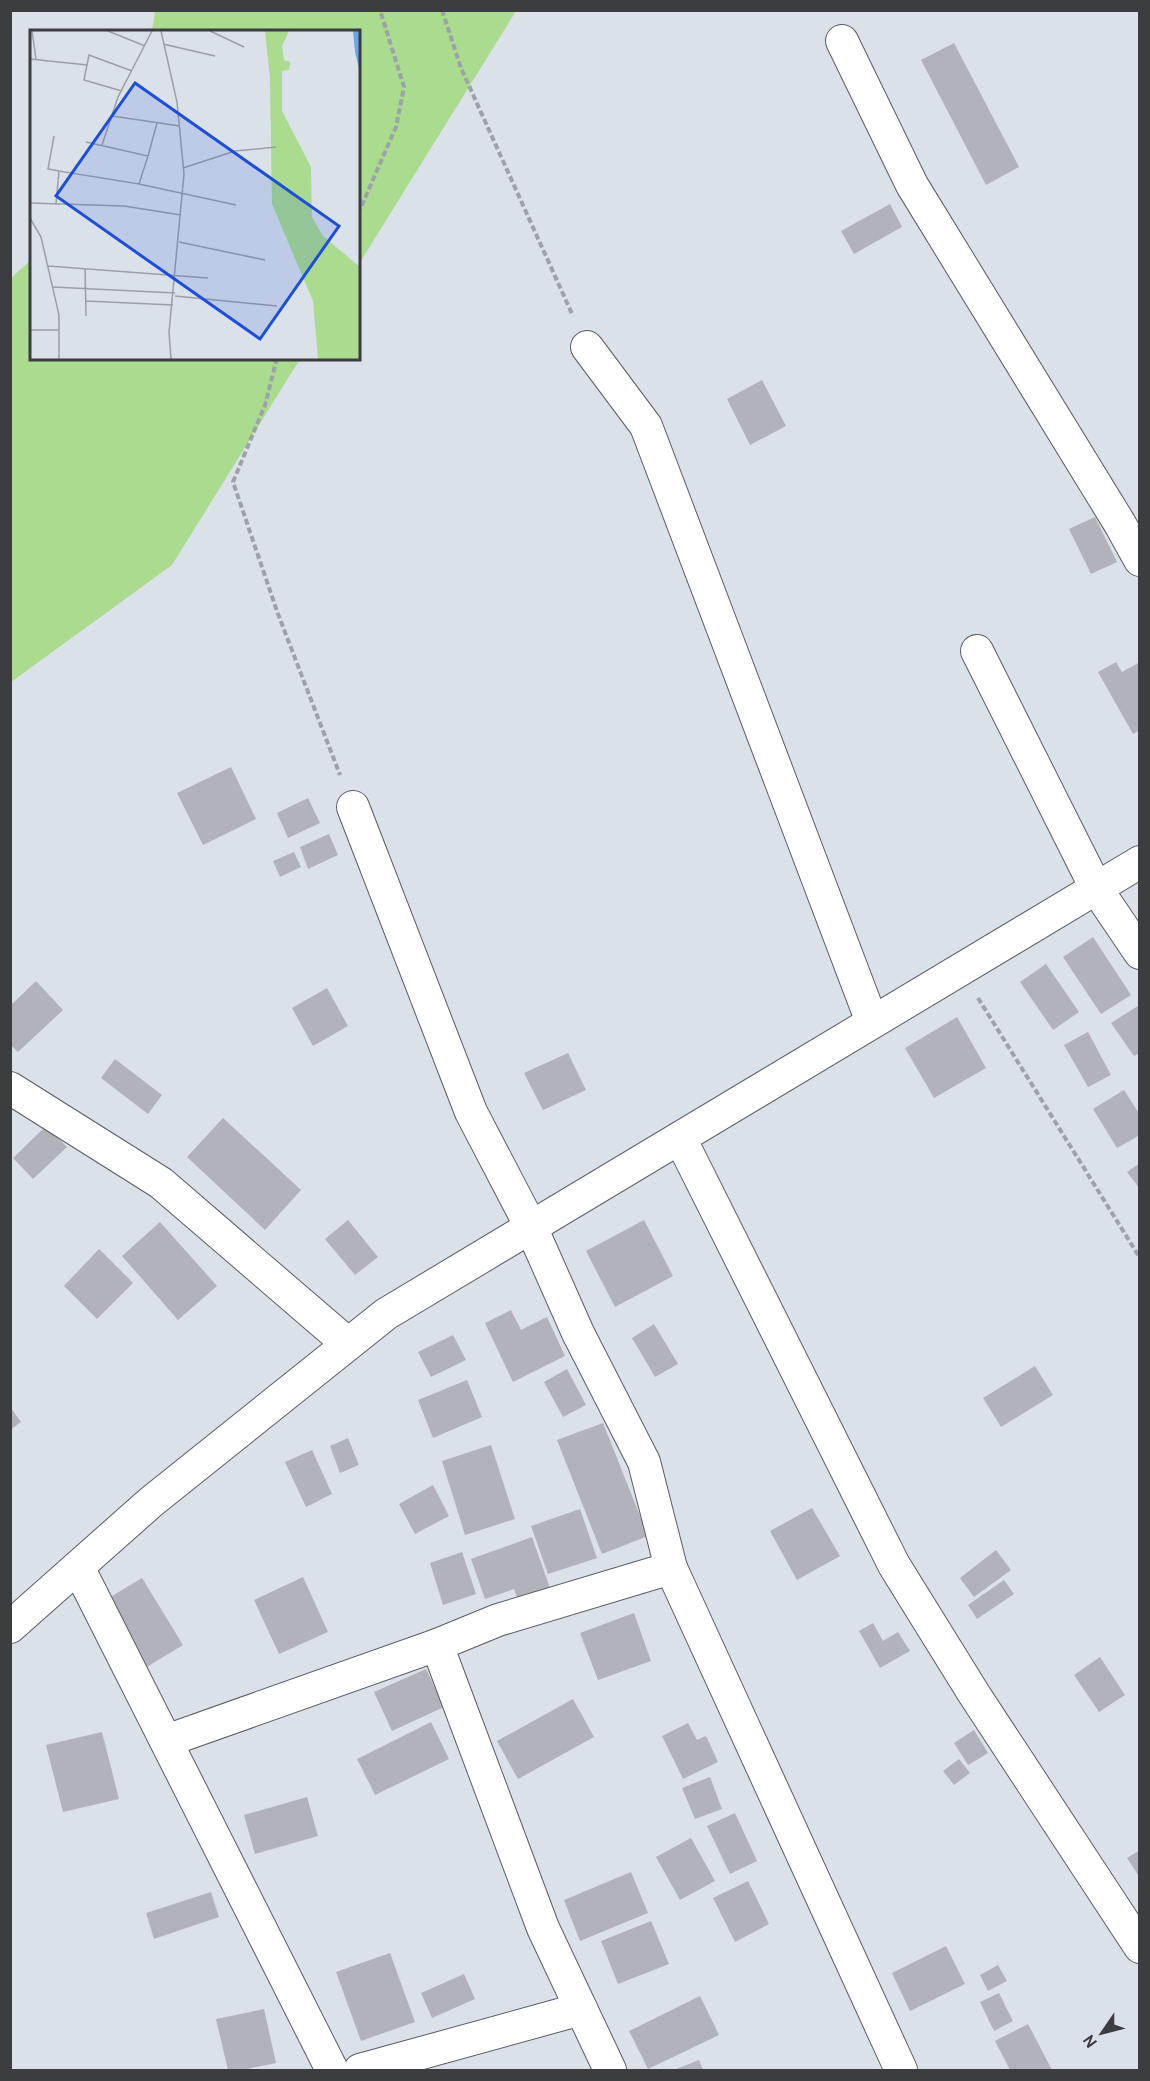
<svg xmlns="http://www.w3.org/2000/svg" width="1150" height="2081" viewBox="0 0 1150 2081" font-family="Cabin,sans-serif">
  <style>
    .green { fill: #aadb8e }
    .building { fill: #b2b2bb }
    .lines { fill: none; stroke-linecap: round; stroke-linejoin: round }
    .street-casing { stroke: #585d64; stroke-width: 34 }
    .path { stroke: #9da2a8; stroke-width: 4; stroke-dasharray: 6 3; stroke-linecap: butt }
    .street { stroke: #fff; stroke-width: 32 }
    .inset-road { fill: none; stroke: #9b9fa5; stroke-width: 1.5 }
    .view { fill: #1d4ed8; fill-opacity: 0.15; stroke: #1d4ed8; stroke-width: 3 }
    .inset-edge { fill: none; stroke: #3b3d40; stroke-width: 3 }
  </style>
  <rect width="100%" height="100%" fill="#dbe1e9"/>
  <g class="green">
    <path d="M155,11v-1l361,1 -157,253 -1,-232 -206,-1z"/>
    <path d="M31,260l1,98 268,1 -128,206 -161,117v-404z"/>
  </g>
  <g class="building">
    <path d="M954,43l65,124 -33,18 -65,-125z"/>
    <path d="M890,204l12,23 -48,27 -13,-23z"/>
    <path d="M762,380l24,46 -36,19 -23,-46z"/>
    <path d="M1095,517l22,45 -26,12 -22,-45z"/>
    <path d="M1116,662l6,10 18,-10v68l-7,4 -35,-62z"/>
    <path d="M231,767l25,52 -53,26 -26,-52z"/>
    <path d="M308,798l12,25 -32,15 -11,-25z"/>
    <path d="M329,834l9,21 -30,14 -8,-22z"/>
    <path d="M294,852l7,15 -21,10 -7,-16z"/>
    <path d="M1093,937l38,58 -30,19 -38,-57z"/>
    <path d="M1046,964l33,48 -26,18 -33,-48z"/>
    <path d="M36,981l27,29 -45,42 -8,-8v-38z"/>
    <path d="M327,988l21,38 -35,20 -21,-38z"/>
    <path d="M1138,1006l2,2v45l-6,3 -23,-33z"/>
    <path d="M957,1017l29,51 -52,30 -29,-50z"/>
    <path d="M1088,1032l23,43 -23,12 -24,-42z"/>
    <path d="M568,1053l18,37 -43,20 -19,-37z"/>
    <path d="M115,1059l47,36 -14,19 -47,-36z"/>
    <path d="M1124,1090l16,25v20l-23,13 -24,-39z"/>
    <path d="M223,1118l78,72 -36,40 -78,-73z"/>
    <path d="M46,1126l21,21 -34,32 -20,-21z"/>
    <path d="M1140,1163v26l-13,-17z"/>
    <path d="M348,1220l30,37 -23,18 -30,-36z"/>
    <path d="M644,1220l29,56 -58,31 -29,-56z"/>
    <path d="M160,1222l57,64 -39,34 -56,-64z"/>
    <path d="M99,1249l34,34 -36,36 -33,-33z"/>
    <path d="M511,1310l10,20 26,-13 18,39 -52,26 -28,-59z"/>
    <path d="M654,1324l24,40 -23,13 -23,-39z"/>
    <path d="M453,1335l13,25 -35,17 -13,-25z"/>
    <path d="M1035,1366l18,29 -52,32 -18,-29z"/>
    <path d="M567,1369l19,36 -23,12 -19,-35z"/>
    <path d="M467,1380l15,37 -49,21 -15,-38z"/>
    <path d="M10,1407l11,15 -11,8z"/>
    <path d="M603,1423l45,113 -46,18 -45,-114z"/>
    <path d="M348,1438l11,27 -19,8 -10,-27z"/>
    <path d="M491,1445l24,74 -50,16 -23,-74z"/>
    <path d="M312,1450l20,44 -26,13 -21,-45z"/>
    <path d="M433,1485l16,31 -34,18 -16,-30z"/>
    <path d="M812,1508l28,48 -43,24 -27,-49z"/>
    <path d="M580,1509l17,49 -49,16 -17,-48z"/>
    <path d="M532,1537l19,54 -32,12 -5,-14 -29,10 -14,-40z"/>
    <path d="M996,1550l15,20 -37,27 -14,-19z"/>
    <path d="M462,1552l14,42 -33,11 -13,-42z"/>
    <path d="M303,1577l25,55 -49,22 -25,-54z"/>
    <path d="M142,1578l41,67 -38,23 -41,-67z"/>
    <path d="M1004,1580l10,14 -37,25 -9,-14z"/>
    <path d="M634,1613l17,48 -53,19 -18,-47z"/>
    <path d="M873,1623l10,18 15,-9 12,19 -30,17 -21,-37z"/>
    <path d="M1100,1657l25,38 -26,17 -25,-37z"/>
    <path d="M426,1669l18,38 -52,24 -18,-39z"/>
    <path d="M573,1699l21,38 -76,42 -21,-38z"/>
    <path d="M431,1722l18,37 -74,36 -18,-36z"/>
    <path d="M688,1723l9,17 9,-4 12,26 -35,17 -21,-43z"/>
    <path d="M974,1730l14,23 -20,12 -14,-22z"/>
    <path d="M102,1732l17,67 -56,13 -17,-67z"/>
    <path d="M959,1759l11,14 -16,12 -11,-14z"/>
    <path d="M710,1777l12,32 -27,10 -13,-31z"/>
    <path d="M307,1797l11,39 -63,18 -11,-39z"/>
    <path d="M735,1813l22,48 -27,13 -23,-48z"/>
    <path d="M691,1838l24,43 -35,19 -24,-43z"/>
    <path d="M1140,1850v28l-13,-20z"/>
    <path d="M631,1872l17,41 -68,28 -16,-41z"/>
    <path d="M748,1881l21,43 -34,18 -22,-44z"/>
    <path d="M211,1892l8,25 -65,22 -8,-26z"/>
    <path d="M651,1921l18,43 -51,20 -17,-43z"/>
    <path d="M946,1946l19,38 -55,27 -18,-38z"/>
    <path d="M390,1953l25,69 -54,19 -25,-69z"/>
    <path d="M998,1965l9,16 -19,10 -8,-16z"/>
    <path d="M464,1974l11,25 -43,19 -11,-25z"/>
    <path d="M999,1993l14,28 -19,10 -14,-29z"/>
    <path d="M700,1996l19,39 -71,34 -19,-38z"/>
    <path d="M264,2009l12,54 -34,7h-14l-12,-51z"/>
    <path d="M1028,2024l24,46h-42l-15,-29z"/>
    <path d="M699,2060l4,10h-29z"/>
  </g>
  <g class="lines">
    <g class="street-casing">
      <g id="street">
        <path d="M842,41l70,144 208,339 20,36"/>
        <path d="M587,347l59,79 226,596"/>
        <path d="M977,651l119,237 44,65"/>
        <path d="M353,807l118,305 60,115 47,106 66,129 27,106"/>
        <path d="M10,1088l151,95 187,161"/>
        <path d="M680,1138l214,427 80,129 166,253"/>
        <path d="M78,1567l254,503"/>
        <path d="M10,1627l141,-125 235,-188 754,-452"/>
        <path d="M166,1741l271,-96"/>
        <path d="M360,2070l221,-61"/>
        <path d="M610,2070l-67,-142 -106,-283 61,-25 173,-52 230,502"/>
      </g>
    </g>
    <g class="path">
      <path d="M442,10l19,58 112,248"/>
      <path d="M358,214l38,-87 8,-40 -24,-77"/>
      <path d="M277,358l-12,47 -32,77 45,132 62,161"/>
      <path d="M978,998l162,260"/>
    </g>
    <use href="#street" class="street"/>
  </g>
  <g transform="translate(30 30)">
    <rect width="330" height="330" fill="#dbe1e9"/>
    <path d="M235,1h24l-7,15 2,14 6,2 -1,8 -7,1v40l29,56 1,50 11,19 37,31v92h-42l-5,-58 -41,-97 -2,-126z" fill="#aadb8e"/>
    <path d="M323,1h7v41l-5,-20z" fill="#6aa7ec"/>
    <path class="inset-road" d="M2,1l4,28M78,1l37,15M131,1l16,71 7,72 -15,158 2,27M180,1l34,16M133,14l52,12M0,29l57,6M92,61l-38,-11 5,-25 43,16M82,86l68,10M24,106l-6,33 11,2M72,115l16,-48 34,-66M118,126l9,-33M153,138l52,-17 41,-4M109,154l97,21M0,173l94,3 57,9M26,174l3,-33 80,13 9,-28 -62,-14M0,188l11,19 18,78v44M149,212l86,18M18,236l160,12M55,238l1,48M23,257l122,6M145,266l102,10M56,271l87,4M0,300h29"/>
    <path class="view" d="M105,53l204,143 -79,113 -204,-143z"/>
    <rect width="330" height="330" class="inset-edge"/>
  </g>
  <rect width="1150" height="2081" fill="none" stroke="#3b3d40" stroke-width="24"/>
  <g transform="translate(1102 2033) rotate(235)" stroke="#dbe1e9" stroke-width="4.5" paint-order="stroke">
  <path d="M0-4.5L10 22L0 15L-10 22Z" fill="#3b3d40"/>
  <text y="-9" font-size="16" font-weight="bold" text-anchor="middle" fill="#3b3d40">N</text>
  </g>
</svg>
